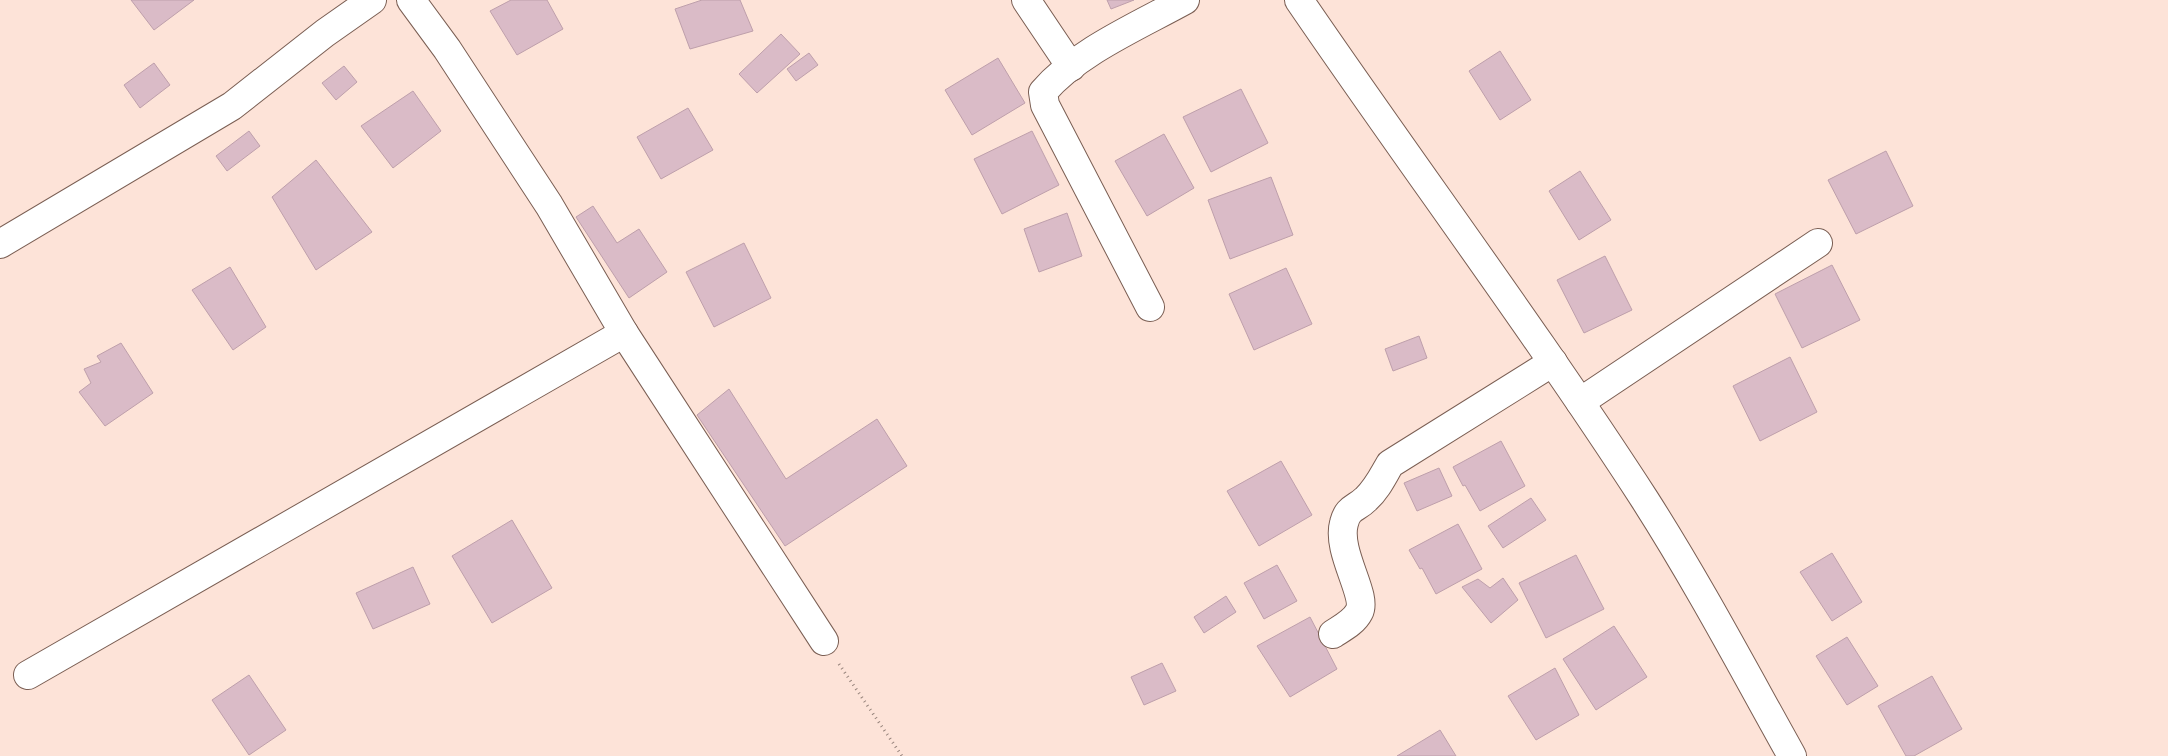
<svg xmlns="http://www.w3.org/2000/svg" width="2168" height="756" viewBox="0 0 2168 756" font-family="Ubuntu,sans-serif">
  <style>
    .building { fill: #dabbc7; stroke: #be9fab }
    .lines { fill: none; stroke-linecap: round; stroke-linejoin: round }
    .minor-casing { stroke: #7a5e53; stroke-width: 30 }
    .path { stroke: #96837b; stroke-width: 3; stroke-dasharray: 1 4; stroke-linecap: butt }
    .minor { stroke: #fff; stroke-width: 28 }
  </style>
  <rect width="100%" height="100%" fill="#fde3d8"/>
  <g class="building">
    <path d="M131,0h63l-40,30z"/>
    <path d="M511,0h36l16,29 -46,26 -27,-44z"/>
    <path d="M702,0h38l13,31 -63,18 -15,-40z"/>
    <path d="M1107,0h27l-23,9z"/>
    <path d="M781,34l19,20 -43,39 -18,-19z"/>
    <path d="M1500,51l31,49 -31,20 -31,-49z"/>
    <path d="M809,53l9,12 -22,16 -9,-12z"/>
    <path d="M998,58l27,45 -53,32 -27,-45z"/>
    <path d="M154,63l16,22 -30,23 -16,-23z"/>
    <path d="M344,66l13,16 -21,18 -14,-17z"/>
    <path d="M1241,89l27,54 -57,29 -28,-55z"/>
    <path d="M413,91l28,40 -48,37 -32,-42z"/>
    <path d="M688,108l25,42 -52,29 -24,-42z"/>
    <path d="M249,131l11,15 -33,25 -11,-15z"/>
    <path d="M1032,131l27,54 -57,29 -28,-55z"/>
    <path d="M1164,134l30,54 -47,28 -32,-55z"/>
    <path d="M1886,151l27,55 -57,28 -28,-54z"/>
    <path d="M316,160l56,72 -56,38 -44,-73z"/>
    <path d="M1580,171l31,49 -32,20 -30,-49z"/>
    <path d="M1271,177l22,58 -63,24 -22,-59z"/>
    <path d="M593,206l24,37 22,-14 28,43 -38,26 -53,-81z"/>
    <path d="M1067,213l15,43 -43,16 -15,-43z"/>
    <path d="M744,243l27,55 -57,29 -28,-55z"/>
    <path d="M1605,256l27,54 -48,23 -27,-53z"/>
    <path d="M1832,265l28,55 -58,28 -27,-54z"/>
    <path d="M230,267l36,60 -33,23 -41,-60z"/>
    <path d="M1286,268l26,56 -58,26 -25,-56z"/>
    <path d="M1419,336l8,22 -34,13 -8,-22z"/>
    <path d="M121,343l32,50 -48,33 -26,-34 12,-9 -7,-14 17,-7 -4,-6z"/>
    <path d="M1790,357l27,55 -57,29 -27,-55z"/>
    <path d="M729,389l57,90 91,-60 30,47 -122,80 -88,-131z"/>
    <path d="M1501,441l24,45 -45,25 -15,-26 -2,1 -10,-19z"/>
    <path d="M1281,461l31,54 -53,31 -32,-55z"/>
    <path d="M1439,468l13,28 -35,15 -13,-28z"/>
    <path d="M1531,498l15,22 -43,28 -15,-22z"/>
    <path d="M512,520l40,68 -60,35 -40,-67z"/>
    <path d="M1458,524l24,45 -46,25 -14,-26 -2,1 -11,-19z"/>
    <path d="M1832,553l30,49 -30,19 -32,-49z"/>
    <path d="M1576,555l28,54 -58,29 -27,-55z"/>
    <path d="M1277,565l20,36 -33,18 -20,-36z"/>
    <path d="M413,567l17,37 -57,25 -17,-36z"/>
    <path d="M1503,578l15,22 -27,23 -29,-36 16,-8 12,9z"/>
    <path d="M1226,596l10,16 -32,21 -10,-16z"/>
    <path d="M1310,617l27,52 -47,28 -33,-51z"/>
    <path d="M1614,626l33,51 -51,33 -33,-51z"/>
    <path d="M1847,637l31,49 -31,19 -31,-49z"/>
    <path d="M1162,663l14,28 -32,14 -13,-28z"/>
    <path d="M1555,668l24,47 -43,25 -28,-44z"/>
    <path d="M249,675l37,55 -37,25 -37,-55z"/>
    <path d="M1932,676l30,53 -48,27h-8l-28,-50z"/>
    <path d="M1440,730l16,26h-59z"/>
  </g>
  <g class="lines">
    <g class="minor-casing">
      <g id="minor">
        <path d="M411,0l36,49 102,156 75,128 200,308"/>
        <path d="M1026,0l45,67"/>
        <path d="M1299,0c114,167 236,330 346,500 53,83 99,170 147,256"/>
        <path d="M0,244l232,-138 93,-73 47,-33"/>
        <path d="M1150,307l-105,-202 -2,-13c34,-40 95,-66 142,-92"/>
        <path d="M1580,402l238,-159"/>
        <path d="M1333,634c9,-6 21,-12 26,-22 9,-17 -23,-60 -15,-89 4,-16 12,-14 22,-24 11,-10 17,-23 24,-35l163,-102"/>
        <path d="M28,675l596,-342"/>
      </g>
    </g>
    <path class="path" d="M839,664l63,92"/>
    <use href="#minor" class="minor"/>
  </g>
</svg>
